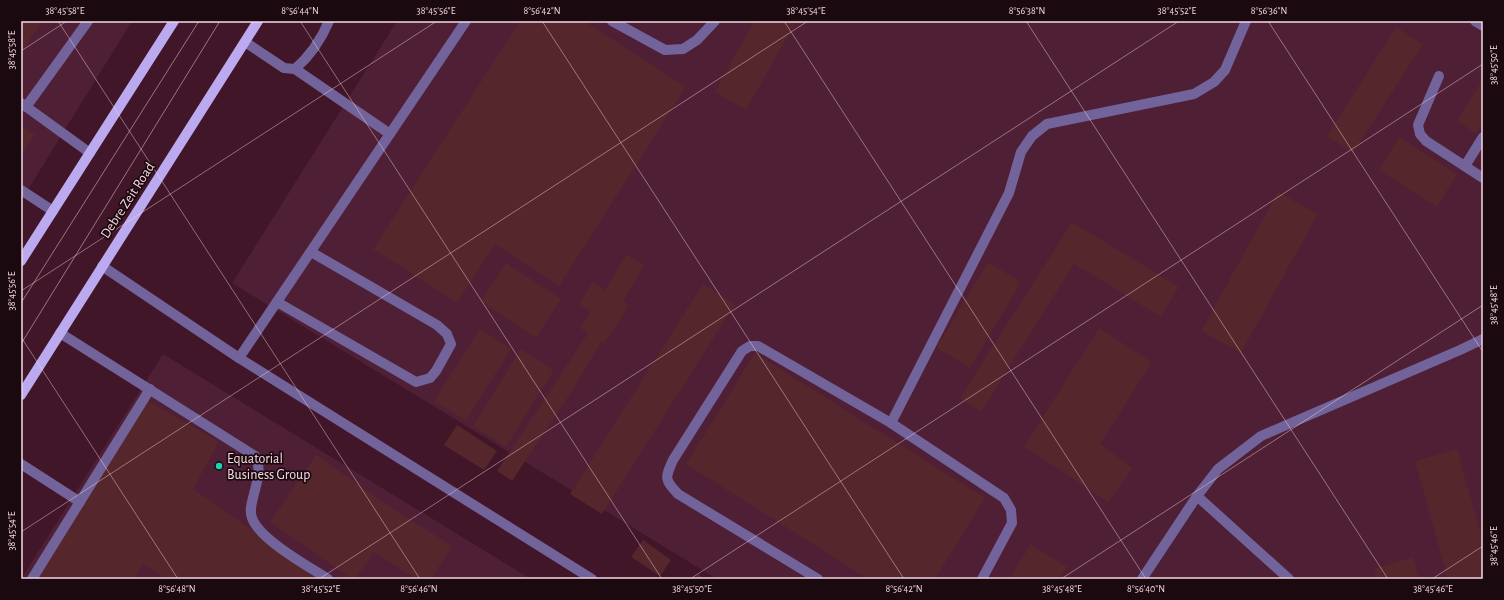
<svg xmlns="http://www.w3.org/2000/svg" width="1504" height="600" viewBox="0 0 1504 600" font-family="'Alegreya Sans',sans-serif">
  <style>
    .built { fill: #4f1f35 }
    .building { fill: #55262b }
    .lines { fill: none; stroke-linecap: round; stroke-linejoin: round }
    .minor { stroke: #72649b; stroke-width: 10 }
    .major { stroke: #bbaaef; stroke-width: 10 }
    .tram { stroke: #997583; stroke-width: 1 }
    .ticks { fill: none; stroke: #f7d9e3; stroke-width: 1; stroke-opacity: 0.45 }
    .poi-dot { fill: #16d5b3; stroke: #1b0910; stroke-width: 1.5 }
    .labels { text-anchor: middle; stroke-width: 3.5; stroke-linejoin: round; paint-order: stroke }
    .street-label { font-size: 14px; fill: #f7d9e3; stroke: #1b0910 }
    .poi-label { font-size: 14px; fill: #f7d9e3; stroke: #1b0910; text-anchor: start }
    .neatline { fill: none; stroke: #f7d9e3; stroke-width: 1.5 }
    .ticks-label { font-size: 10px; text-anchor: middle; fill: #f7d9e3 }
  </style>
  <rect width="100%" height="100%" fill="#401628"/>
  <g class="built">
    <path d="M21,21h111l-111,180z"/>
    <path d="M397,21h1086v558h-766l-485,-296z"/>
    <path d="M163,354l368,225h-510z"/>
  </g>
  <g class="building">
    <path d="M21,21h21l-21,33z"/>
    <path d="M520,21h64l102,66 -127,199 -64,-42 -38,59 -84,-54z"/>
    <path d="M754,21h47l-3,4 -2,-3 -50,88 -31,-18z"/>
    <path d="M1396,27l27,17 -70,109 -26,-17z"/>
    <path d="M1483,79v43l-7,12 -19,-13z"/>
    <path d="M21,126l14,9 -14,20z"/>
    <path d="M1399,137l58,37 -20,33 -58,-37z"/>
    <path d="M1278,192l40,22 -77,139 -40,-22z"/>
    <path d="M1072,222l107,65 -18,30 -87,-53 -93,148 -21,-14z"/>
    <path d="M627,254l18,11 -22,36 6,5 -25,38 -3,-2 -31,52 -58,87 -15,-10 91,-138 -8,-5 11,-17 -12,-7 14,-22 12,8z"/>
    <path d="M988,262l33,20 -51,86 -34,-20z"/>
    <path d="M506,263l55,36 -25,39 -55,-37z"/>
    <path d="M703,284l32,20 -133,210 -32,-20z"/>
    <path d="M1099,328l53,34 -52,82 33,24 -25,35 -31,-22 -53,-34z"/>
    <path d="M480,329l31,20 -45,72 -32,-20z"/>
    <path d="M521,349l33,21 -48,77 -33,-21z"/>
    <path d="M755,353l230,145 -50,81h-67l-182,-115z"/>
    <path d="M148,401l71,41 -26,47 131,90h-158l-23,-15 -9,15h-97z"/>
    <path d="M457,425l40,26 -13,19 -40,-25z"/>
    <path d="M1457,449l26,93v37h-35l-33,-118z"/>
    <path d="M316,455l84,58 52,33 -21,33h-15l-42,-27 -19,27h-3l-82,-57z"/>
    <path d="M643,540l28,20 -11,16 -29,-19z"/>
    <path d="M1031,544l36,23 -7,12h-51z"/>
    <path d="M1413,557l6,22h-42l-3,-10z"/>
    <path d="M698,574l8,5h-12z"/>
  </g>
  <g class="lines">
    <g class="minor">
      <path d="M612,21l53,29 18,-1 14,-9 18,-19"/>
      <path d="M1475,21l8,5"/>
      <path d="M245,42l39,26 11,1 95,65"/>
      <path d="M295,69c15,-13 26,-29 34,-48"/>
      <path d="M1439,76l-21,49 2,9 6,7 57,37"/>
      <path d="M21,103l69,50"/>
      <path d="M26,107l62,-86"/>
      <path d="M1465,166l18,-29"/>
      <path d="M21,190l32,21"/>
      <path d="M102,266l137,92 353,221"/>
      <path d="M277,302l139,80 14,-4 6,-7 15,-27 -4,-10 -10,-9 -126,-73"/>
      <path d="M60,333l195,123c7,13 2,25 -1,38 -2,8 -5,16 -2,24 8,22 56,48 76,61"/>
      <path d="M239,358l227,-337"/>
      <path d="M891,423l118,-230 12,-41 11,-16 15,-12 147,-30 20,-12 11,-12 21,-49"/>
      <path d="M21,464l59,38"/>
      <path d="M1197,496l92,83"/>
      <path d="M32,579l118,-190"/>
      <path d="M818,579l-140,-85c-14,-15 -13,-16 -5,-34l69,-109 8,-5h8l133,77 113,75 7,12 1,13 -30,56"/>
      <path d="M1142,579l55,-83 21,-27 43,-33 199,-86 23,-11"/>
    </g>
    <g class="major">
      <path d="M21,261l153,-240"/>
      <path d="M21,395l237,-374"/>
    </g>
    <g class="tram">
      <path d="M21,303l178,-282"/>
      <path d="M21,344l199,-323"/>
    </g>
  </g>
  <path class="ticks" d="M58,21l362,558M300,21l362,558M542,21l362,558M784,21l362,558M1026,21l362,558M1268,21l215,331M21,51l46,-30M21,291l416,-270M21,337l157,242M21,532l787,-511M319,579l860,-558M690,579l793,-515M1061,579l422,-274M1432,579l51,-33"/>
  <circle class="poi-dot" cx="219" cy="466" r="4"/>
  <g class="labels">
    <g class="street-label">
      <text transform="translate(127 200) rotate(-57)" y="5">Debre Zeit Road</text>
    </g>
    <g class="poi-label">
      <text x="227" y="463">Equatorial<tspan x="227" dy="16">Business Group</tspan></text>
    </g>
  </g>
  <rect width="1504" height="600" fill="none" stroke="#1b0910" stroke-width="44"/>
  <rect x="22" y="22" width="1460" height="556" class="neatline"/>
  <g class="ticks-label">
    <text x="65" y="14">38°45'58"E</text>
    <text x="300" y="14">8°56'44"N</text>
    <text x="436" y="14">38°45'56"E</text>
    <text x="542" y="14">8°56'42"N</text>
    <text x="806" y="14">38°45'54"E</text>
    <text x="1027" y="14">8°56'38"N</text>
    <text x="1177" y="14">38°45'52"E</text>
    <text x="1269" y="14">8°56'36"N</text>
    <text transform="translate(11 50) rotate(-90)" y="4">38°45'58"E</text>
    <text transform="translate(1493 65) rotate(-90)" y="4">38°45'50"E</text>
    <text transform="translate(11 291) rotate(-90)" y="4">38°45'56"E</text>
    <text transform="translate(1493 305) rotate(-90)" y="4">38°45'48"E</text>
    <text transform="translate(11 531) rotate(-90)" y="4">38°45'54"E</text>
    <text transform="translate(1493 546) rotate(-90)" y="4">38°45'46"E</text>
    <text x="177" y="592">8°56'48"N</text>
    <text x="321" y="592">38°45'52"E</text>
    <text x="419" y="592">8°56'46"N</text>
    <text x="692" y="592">38°45'50"E</text>
    <text x="904" y="592">8°56'42"N</text>
    <text x="1062" y="592">38°45'48"E</text>
    <text x="1146" y="592">8°56'40"N</text>
    <text x="1433" y="592">38°45'46"E</text>
  </g>
</svg>
